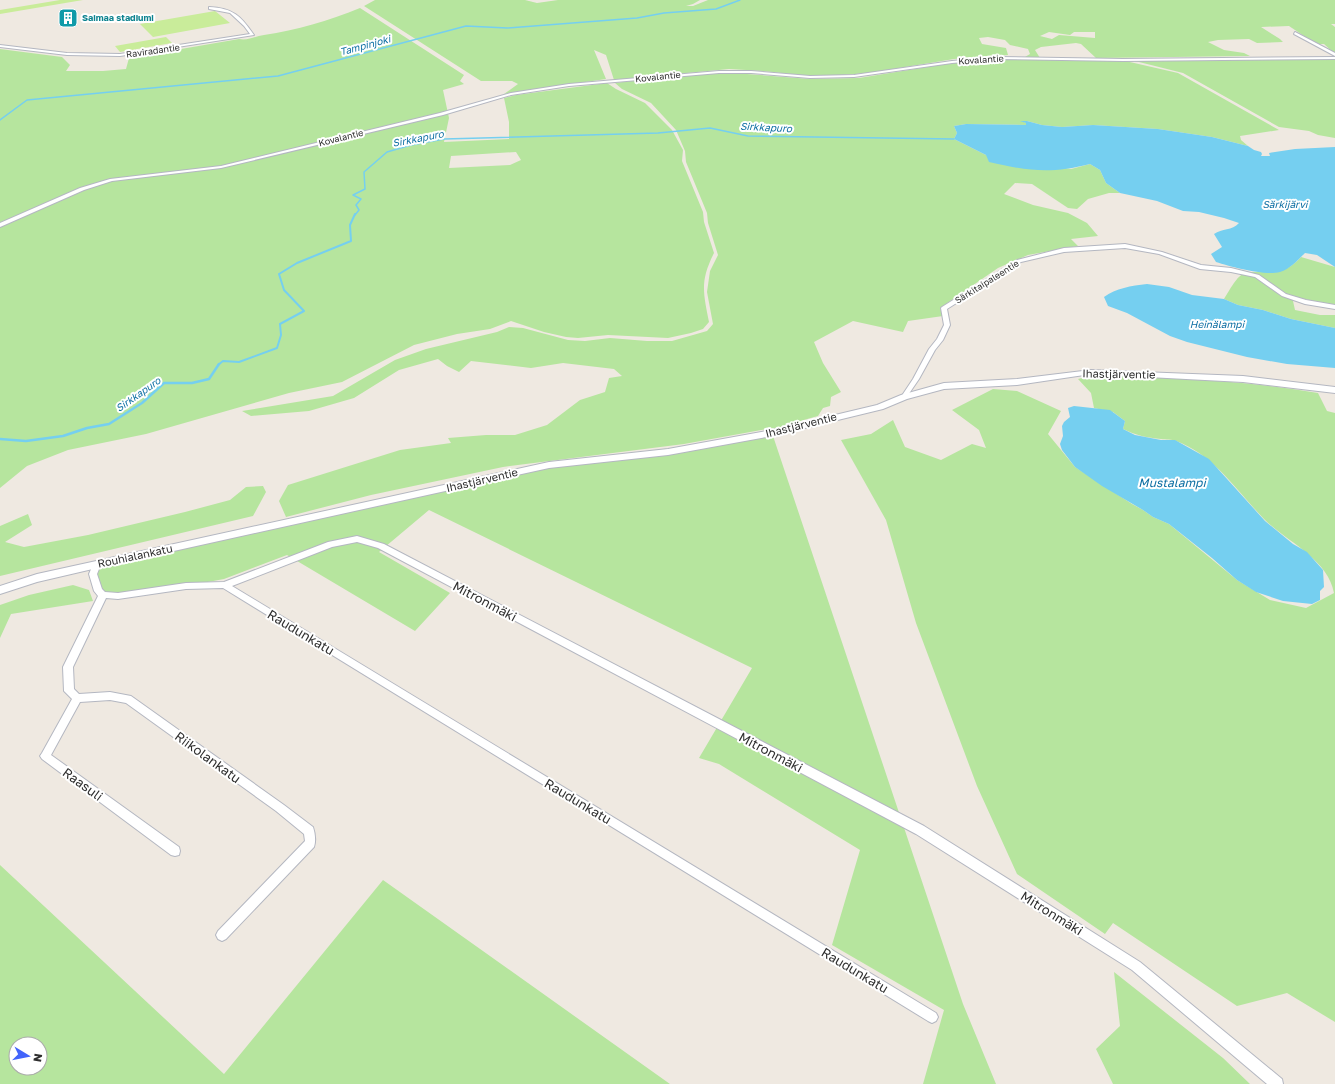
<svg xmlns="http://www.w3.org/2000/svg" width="1335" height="1084" viewBox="0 0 1335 1084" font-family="'Golos Text',sans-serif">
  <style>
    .green { fill: #b6e59e; fill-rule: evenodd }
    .pitch { fill: #c9ec9a }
    .water { fill: #75cff0 }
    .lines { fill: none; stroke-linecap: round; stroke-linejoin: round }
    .stream-far2 { stroke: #75cff0; stroke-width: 1.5 }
    .stream-far1 { stroke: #75cff0; stroke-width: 2 }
    .stream { stroke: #75cff0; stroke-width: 2.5 }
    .minor-casing { stroke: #b4b7c1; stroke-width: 2 }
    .tertiary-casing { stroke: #b4b7c1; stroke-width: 2 }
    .minor { fill: #fff; fill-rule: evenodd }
    .tertiary { fill: #fff; fill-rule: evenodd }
    .labels { text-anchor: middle; stroke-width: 4; stroke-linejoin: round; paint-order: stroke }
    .far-culture-label { font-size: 9px; font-weight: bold; fill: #0d838f; stroke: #fff; text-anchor: start }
    .far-street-label { font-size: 9px; fill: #2e2e2e; stroke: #fff }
    .far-water-label { font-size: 10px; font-style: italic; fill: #0d6fa3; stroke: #fff }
    .street-label { font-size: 11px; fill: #2e2e2e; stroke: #fff }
    .water-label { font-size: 12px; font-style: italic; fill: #0d6fa3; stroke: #fff }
    .near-street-label { font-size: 13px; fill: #2e2e2e; stroke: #fff }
  </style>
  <rect width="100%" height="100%" fill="#efe9e1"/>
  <g class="green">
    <path d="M375,0h150l12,3 21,-3h142l-7,4 -7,2h7l15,-6h627v24h-4l4,3v27l-11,-10h-5l-12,-6 -18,-12 -28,1 19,12 3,3 -26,1 -8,-4 -31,1 -10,2 16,8 20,3 6,3 -154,2 -15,-14 -5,-1 -35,4 -6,3 5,8 -15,-1 5,-3 -2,-5 -18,-4 -5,-5 -17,-3 -9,1 3,6 24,4 2,7 -54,4 -85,14 -27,2 -33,1 -46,-5 -34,-2 -115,11 -8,-25 -12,-5 12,29 -102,15 14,-10 -6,-3h-31l-117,-75zM1049,32l21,3 4,-3h21v6l-36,-3 -7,4 -12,-3z"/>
    <path d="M360,8l104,67 -4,6 4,3 -21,6 6,28 -5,24 65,-3v-17l-5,-24 12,-3 91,-12 9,6 29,14 27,27 11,20 -1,11 21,51 1,10 10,31c-14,28 -11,39 -5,69l-6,7 -12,4 -23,5 -60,-3 -30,3 -12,-1 -22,-5 -33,-11 -21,8 -33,5 -43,11 -72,37 -53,11 -143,41 -78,16 -41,16 -27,22v-439l62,8 8,8 -4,6h37l23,-2 3,-11 110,-19c9,2 16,-3 25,-4 33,-5 64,-14 96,-27zM516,152l5,8 -11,5 -61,3 2,-12z"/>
    <path d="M1014,59l107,1 57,13 101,57 -39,6 1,4 7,6 -36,-9 -54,-8 -65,-4 -31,2 -20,-2 -15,-4h-5l4,2v2l-60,-1 -12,2 3,7 -3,6 32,16 85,14 19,-5 10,6 6,13 14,10h-11l-21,6 -11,10 -9,-1 -36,-24 -17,-1 -11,11 29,11 35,8 19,10 11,13 -27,3 7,7 -50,9 -30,13 -58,40 3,8 -35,5 -5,11 -50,-11 -39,21 9,21 18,29 -10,5 -1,9 -7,2 -5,8 -25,7 -8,5 -18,1 -83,15 -181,23 -132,28 -85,22 -7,-16 9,-16 112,-35 51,-7 -3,-5 38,-3h29l32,-10 33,-25 25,-8 4,-14 13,-2 -8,-7 -51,-6 -32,5 -60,-7 -12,11 -12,-6 -9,-7 -39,11 -45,28 -45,13 -58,5 -9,-5 91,-15 62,-36 31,-11 71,-17 12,-5 14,1 45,12 17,1 25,-3 37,3h25l35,-10 6,-7 -6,-32 3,-21 8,-16 -10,-32 -1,-10 -21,-51 -1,-11 -9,-21 -25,-27 -29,-14 -7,-6 54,-7 40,-2h38l63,5 49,-1 93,-15z"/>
    <path d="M1335,59v79l-17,-3 -9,-4 -30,-4 -96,-54 -52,-13z"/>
    <path d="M1301,257l34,10v39l-35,-8 -7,3 2,9 25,5h15v13l-44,-9 -28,-9 -25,-5 -14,-6c4,-6 12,-22 19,-25 4,-2 10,-2 15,-2 20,0 29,0 43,-15z"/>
    <path d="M1094,375c75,3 150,5 224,18l9,18 8,2v609l-48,-29 -50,13 -124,-83 -8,11 -88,-60 -40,-88 -61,-163 -30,-103 -45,-80 30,-6 22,-14 12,27 36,13 31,-16 14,4 -7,-18 -27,-20 41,-21 24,2 44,20 -13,23 27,33 57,37 11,6 10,7 16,7 68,56 33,20 36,8 28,-15c-6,-34 -47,-51 -70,-74 -27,-28 -50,-64 -88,-78 -4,-2 -10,-1 -15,-2 -13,-1 -26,-4 -38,-10l2,-8 -12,-9 -19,-4 -3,-15 -13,-14z"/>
    <path d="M772,433l191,571 33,80h-73l21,-74 -112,-65 28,-95 -141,-86 -20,-6 53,-90 -323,-158 -50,42 71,41 -35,38 -128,-76 -63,24 -38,7 -83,9 -8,-9 2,-22 452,-99 119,-13z"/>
    <path d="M263,486l3,6 -13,24 -253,60v-50l28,-12 4,11 -27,17 19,5 64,-12 97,-23 45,-12 16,-13z"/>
    <path d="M73,585l16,5 4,11 -82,13 -11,24v-33l29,-10z"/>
    <path d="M0,865l224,209 159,-194 287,204h-670zM16,1044h24v24h-24z"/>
    <path d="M1114,972l109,86 27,26h-137l-17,-35 24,-23z"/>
  </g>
  <g class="pitch">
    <path d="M60,0h23l-83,14v-4z"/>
    <path d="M215,11l15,12 -77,14 -13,-13z"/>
    <path d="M166,37l6,6 -52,9 -5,-6z"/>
  </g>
  <g class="water">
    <path d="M1020,121h7l15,4 20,2 31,-2 65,4 54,8 36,9 6,4 7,2 1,2 -1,2h9l-1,-3 26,-4 40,-2v120l-18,-12 -12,-2c-7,7 -15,16 -25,19 -16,4 -48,-5 -64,-10l-5,-8 11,-7 -8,-13c8,-6 18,-3 25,-11l-15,-5 -25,-6 -16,-1 -26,-10 -37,-8 -14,-10 -6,-13 -10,-6c-39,10 -62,7 -101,-2l-3,-7 -32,-16 3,-6 -3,-7 12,-2 60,1v-2z"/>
    <path d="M1147,284l22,3 23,8 32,4 14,6 25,5 28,9 44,9v40l-48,-4 -40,-7 -60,-15 -17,-6 -43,-23 -19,-7 -4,-9c12,-9 27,-11 43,-13z"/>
    <path d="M1074,406l36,4 15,11 -2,8 12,6 26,5h14l34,19 56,62 28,23 14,8 16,18 1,17 -4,4v9l-8,4 -29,-3 -27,-9 -19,-12 -25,-22 -43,-34 -16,-7 -10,-7 -41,-24 -27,-19 -13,-17 -2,-6 3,-8 -1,-10 2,-4 6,-5 -2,-9z"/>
  </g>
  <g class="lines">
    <g class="stream-far2">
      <path d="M0,120l27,-20 251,-24 188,-50 41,2 130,-10 27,-5 52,-4 24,-9"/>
      <path d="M355,215l4,-5 -3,-5 5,-6 -8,-4 12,-6 -1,-17 23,-20 24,-7 33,-6 214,-6 52,-5 38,8 206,3"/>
    </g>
    <path class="stream-far1" d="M218,365l5,-4 16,1 38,-14 4,-13 -1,-11 24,-13 -20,-21 -5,-16 18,-11 54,-22 -1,-16 5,-11"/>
    <path class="stream" d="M0,439l26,2 37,-5 24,-8 22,-4 33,-21 22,-20h28l17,-4 10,-15"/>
    <g class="minor-casing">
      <g id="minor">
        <path d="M209,7c24,1 32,9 45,28l-134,21 -53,-1 -67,-8v-2l67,8 53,1 130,-20 -6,-8 -14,-13 -21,-4z"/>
        <path d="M1295,32l40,21v3l-41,-22z"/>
        <path d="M998,57l125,2 212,-2v2l-212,2 -125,-2 -46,4 -98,14 -44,1 -59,-5h-32l-150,13 -58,9 -68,20 -222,53 -109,13 -28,9 -84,37v-4l80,-35 30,-9 111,-13 219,-53 71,-20 58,-9 150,-13h32l59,5 44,-1 98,-14z"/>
        <path d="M1125,244l37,8 39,13 30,3 28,7 27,19 20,6 29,5v4l-30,-5 -23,-8 -27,-19 -24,-5 -31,-3 -41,-15 -34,-6 -61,4 -43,10 -74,47 3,16 -7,15 -8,10 -16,29 -13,19h-4l-1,-1 12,-18 16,-30 8,-10 7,-14 -3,-17 1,-1 75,-47 47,-12z"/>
        <path d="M357,536l27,8 540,282 216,136 142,117 1,5h-16l-135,-114 -216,-136 -538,-286 -21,-6 -25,5 -100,39 704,427 2,4 -2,4 -4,2 -4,-2 -705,-433 -37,1 -68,10 -12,-1 -33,69 1,22 5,5 31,-2 21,4 153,109 29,22c2,6 3,14 1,20l-88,92 -4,2 -4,-2 -2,-4 2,-4 87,-90 -1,-7 -28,-23 -150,-108 -16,-3 -30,2 -29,53 128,92 1,4 -1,4 -4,1 -4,-1 -129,-96 -2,-3 2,-3 30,-54 -8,-8 -1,-24 35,-71 -4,-5 -5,-17 5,-12h6l1,2 -4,10 5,15 3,3 13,1 68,-10 38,-1 104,-40z"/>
      </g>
    </g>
    <g class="tertiary-casing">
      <path id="tertiary" d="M1091,370l152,6 92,11v6l-92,-11 -152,-8 -74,11 -73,4 -37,10 -24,10 -111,27 -104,19 -119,13 -452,100 -60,14 -37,12v-8l37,-12 512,-112 119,-13 104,-19 105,-25 24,-10 43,-12 73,-4z"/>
    </g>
    <use href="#minor" class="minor"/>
    <use href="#tertiary" class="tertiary"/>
  </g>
  <defs>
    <g id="building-square" transform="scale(1)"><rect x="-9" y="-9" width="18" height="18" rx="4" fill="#0f9aa8" stroke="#fff"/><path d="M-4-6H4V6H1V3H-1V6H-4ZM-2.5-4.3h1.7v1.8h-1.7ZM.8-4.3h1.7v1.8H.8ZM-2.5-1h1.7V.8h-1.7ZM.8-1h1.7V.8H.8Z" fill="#fff"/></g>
  </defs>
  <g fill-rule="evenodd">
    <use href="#building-square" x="68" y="18"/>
  </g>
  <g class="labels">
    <g class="far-culture-label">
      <text x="82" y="21">Saimaa stadiumi</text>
    </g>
    <g class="far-street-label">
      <text transform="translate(153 51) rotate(-8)" y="3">Raviradantie</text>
      <text transform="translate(981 60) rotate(-4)" y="3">Kovalantie</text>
      <text transform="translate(658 77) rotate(-6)" y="3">Kovalantie</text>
      <text transform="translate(341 138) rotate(-14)" y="3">Kovalantie</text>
      <text transform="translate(987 282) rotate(-32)" y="3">Särkitaipaleentie</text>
    </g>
    <g class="far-water-label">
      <text transform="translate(365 45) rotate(-15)" y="4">Tampinjoki</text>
      <text transform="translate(766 127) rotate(3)" y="4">Sirkkapuro</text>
      <text transform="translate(418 138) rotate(-11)" y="4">Sirkkapuro</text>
      <text x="1285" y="208">Särkijärvi</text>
      <text x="1217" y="328">Heinälampi</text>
      <text transform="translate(138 394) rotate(-35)" y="4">Sirkkapuro</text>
    </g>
    <g class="street-label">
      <text transform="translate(1119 374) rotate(1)" y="4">Ihastjärventie</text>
      <text transform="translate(801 425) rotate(-14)" y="4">Ihastjärventie</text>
      <text transform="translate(482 480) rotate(-13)" y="4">Ihastjärventie</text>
      <text transform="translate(135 556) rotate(-12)" y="4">Rouhialankatu</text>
    </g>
    <g class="water-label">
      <text x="1172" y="487">Mustalampi</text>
    </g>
    <g class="near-street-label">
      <text transform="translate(485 601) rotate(28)" y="5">Mitronmäki</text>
      <text transform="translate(301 632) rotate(31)" y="5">Raudunkatu</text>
      <text transform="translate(771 752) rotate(28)" y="5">Mitronmäki</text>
      <text transform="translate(208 757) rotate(36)" y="5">Riikolankatu</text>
      <text transform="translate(83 784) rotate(36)" y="5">Raasuli</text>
      <text transform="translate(578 801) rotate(31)" y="5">Raudunkatu</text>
      <text transform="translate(1052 913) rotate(32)" y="5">Mitronmäki</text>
      <text transform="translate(855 970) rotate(31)" y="5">Raudunkatu</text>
    </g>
  </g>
  <g transform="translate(28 1056) rotate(100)"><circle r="19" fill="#ffffff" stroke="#ababab"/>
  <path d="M0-3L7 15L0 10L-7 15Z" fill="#4264fb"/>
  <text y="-6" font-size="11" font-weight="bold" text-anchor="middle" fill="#2e2e2e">N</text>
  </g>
</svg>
